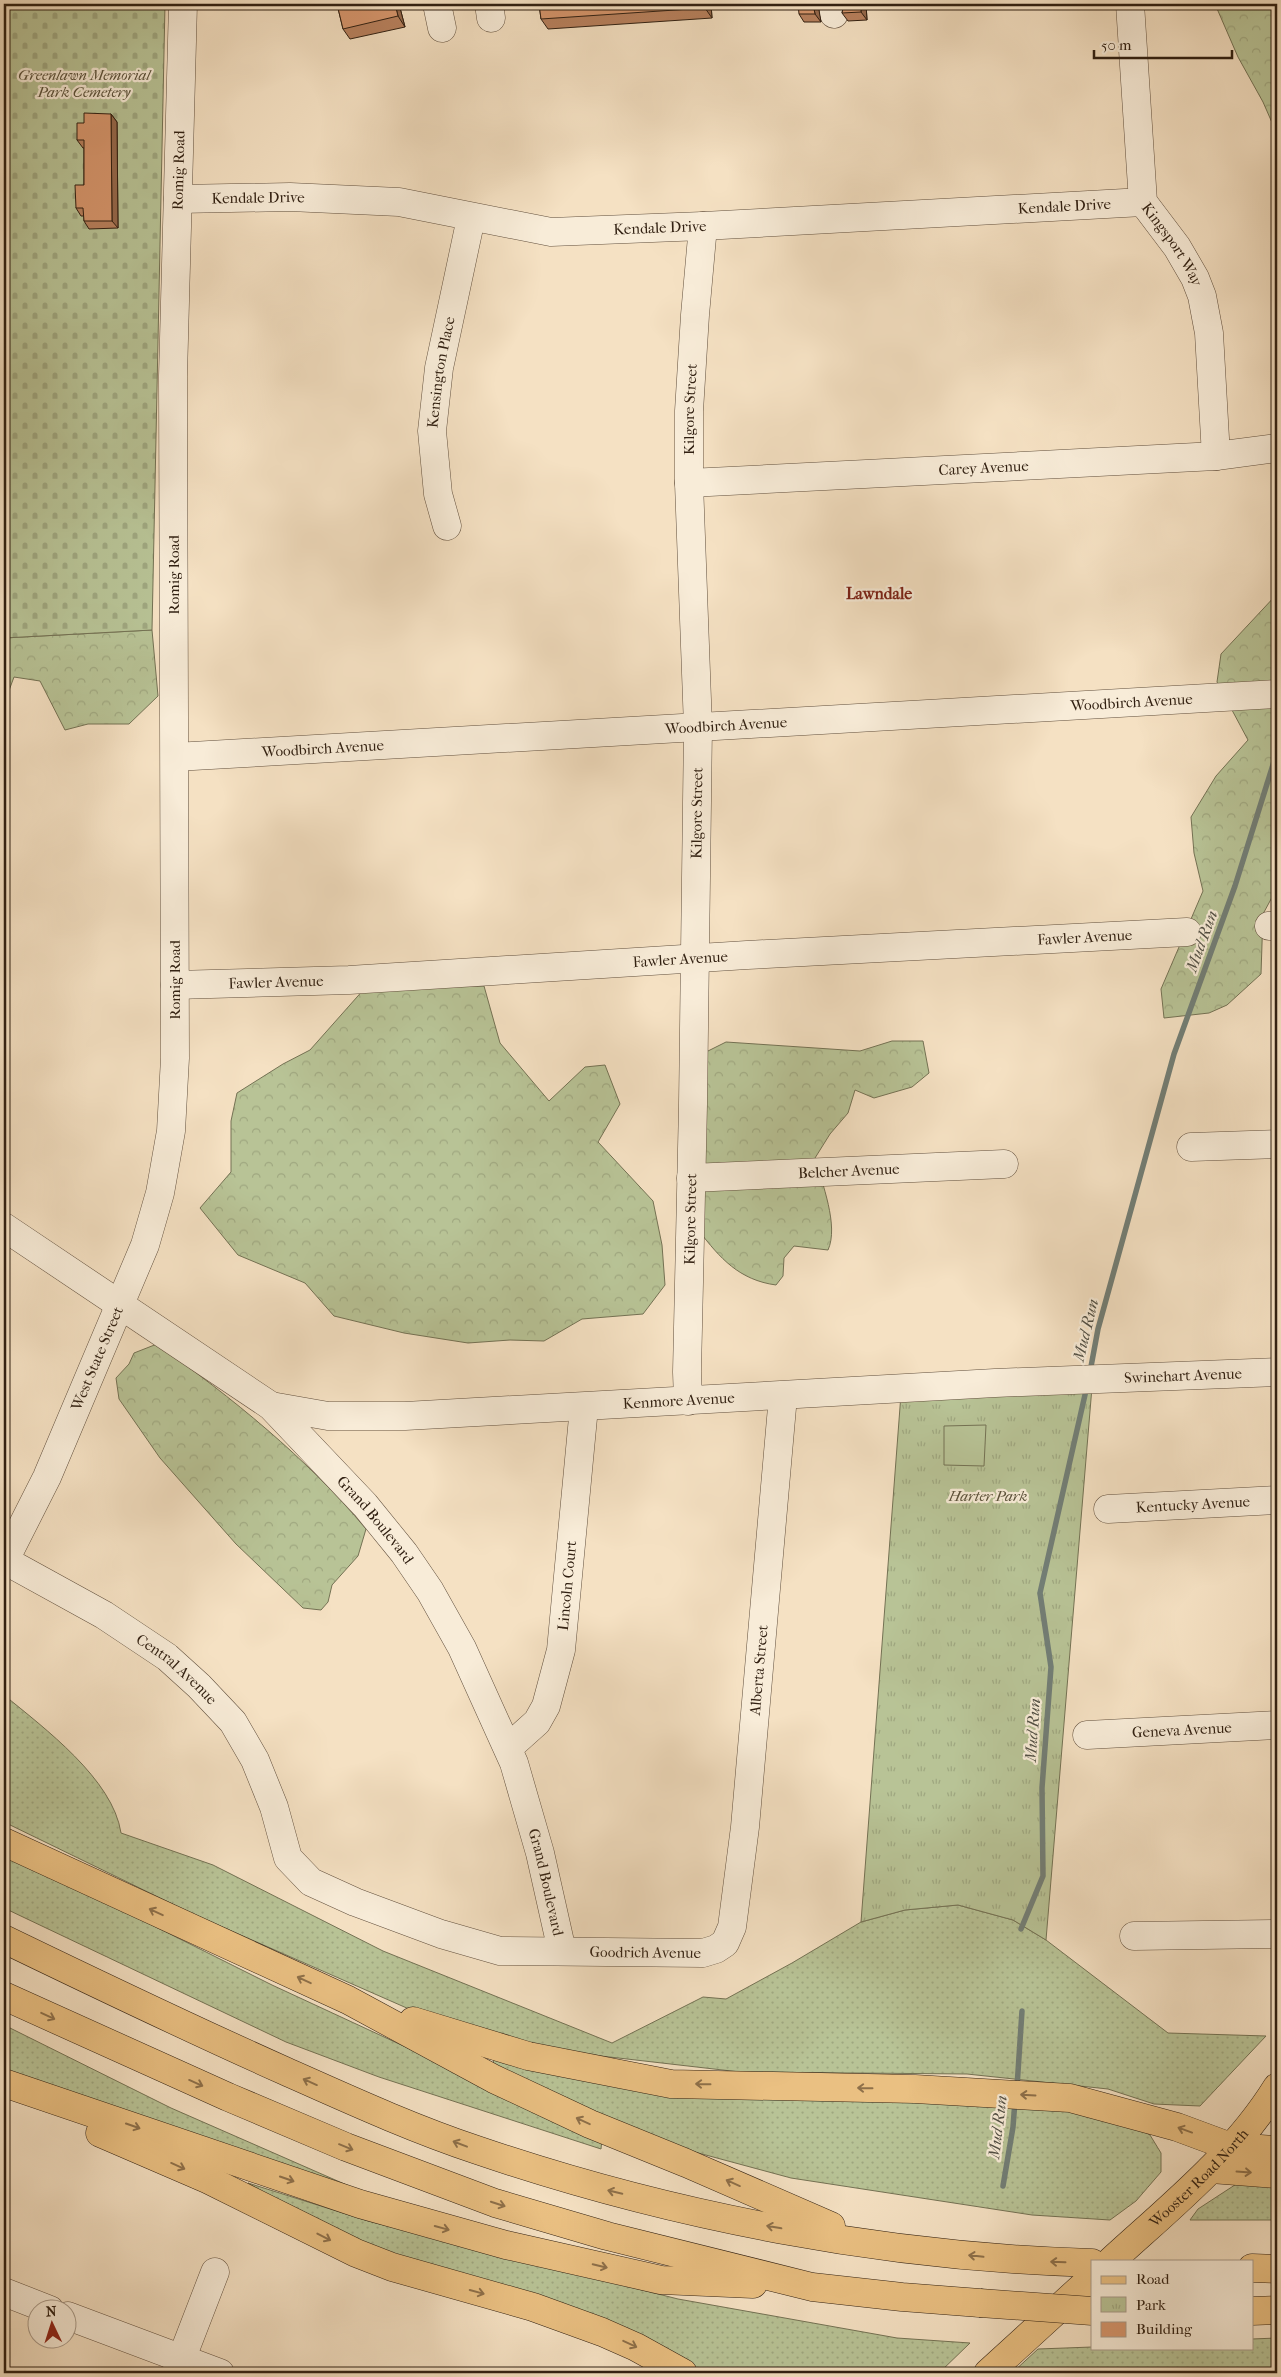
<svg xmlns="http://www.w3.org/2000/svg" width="1281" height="2377" viewBox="0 0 1281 2377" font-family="'IM FELL French Canon',serif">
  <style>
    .grass { fill: url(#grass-dots); stroke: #747254 }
    .forest { fill: url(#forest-crowns); stroke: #747254 }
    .cemetery { fill: url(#cemetery-stones); stroke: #747254 }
    .park { fill: url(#park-tufts); stroke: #747254 }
    .pitch { fill: #b8c396; stroke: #747254 }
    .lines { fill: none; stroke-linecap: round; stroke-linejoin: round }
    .stream { stroke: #727e76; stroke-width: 5.5 }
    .minor-casing { stroke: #62503e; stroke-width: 29 }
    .major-casing { stroke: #312012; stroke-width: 29 }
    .highway-casing { stroke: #312012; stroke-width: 29 }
    .minor { stroke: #f8ecd8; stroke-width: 28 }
    .major { stroke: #eac082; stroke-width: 28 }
    .highway { stroke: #eac082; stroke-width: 28 }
    .highway-bridge-casing { stroke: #312012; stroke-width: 29; stroke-linecap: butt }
    .highway-bridge { stroke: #eac082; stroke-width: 28 }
    .wall { fill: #b8815e; stroke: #312012 }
    .shaded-wall { fill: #96694c; stroke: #312012 }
    .building { fill: #d6966d; stroke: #312012 }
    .oneway { stroke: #8e704a }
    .labels { text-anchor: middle; stroke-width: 4.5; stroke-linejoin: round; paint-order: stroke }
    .park-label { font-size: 15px; font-style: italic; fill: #5a513a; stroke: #f8ecd8 }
    .street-label { font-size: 15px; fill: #312012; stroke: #f8ecd8 }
    .neighbourhood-label { font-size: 16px; font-weight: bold; fill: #7a1f14; stroke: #f8ecd8 }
    .water-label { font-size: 16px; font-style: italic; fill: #514f44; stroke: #f8ecd8 }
  </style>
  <defs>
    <pattern id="grass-dots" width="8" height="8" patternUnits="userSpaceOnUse" patternTransform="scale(1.25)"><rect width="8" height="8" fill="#b8c396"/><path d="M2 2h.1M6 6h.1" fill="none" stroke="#9fa780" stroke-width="1.8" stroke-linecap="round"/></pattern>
    <pattern id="forest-crowns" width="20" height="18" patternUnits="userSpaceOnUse" patternTransform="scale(1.25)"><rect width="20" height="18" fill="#b8c396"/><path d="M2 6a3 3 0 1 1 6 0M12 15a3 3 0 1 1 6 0" fill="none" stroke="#9fa780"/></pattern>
    <pattern id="cemetery-stones" width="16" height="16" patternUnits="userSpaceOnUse" patternTransform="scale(1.25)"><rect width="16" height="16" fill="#b8c396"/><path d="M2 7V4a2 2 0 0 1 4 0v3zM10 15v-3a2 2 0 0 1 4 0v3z" fill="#9fa780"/></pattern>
    <pattern id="park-tufts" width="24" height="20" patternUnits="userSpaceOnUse" patternTransform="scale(1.25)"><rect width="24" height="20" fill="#b8c396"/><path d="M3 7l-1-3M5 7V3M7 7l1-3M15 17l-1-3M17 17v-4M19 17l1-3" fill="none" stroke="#9fa780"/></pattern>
  </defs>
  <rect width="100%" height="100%" fill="#f5e1c3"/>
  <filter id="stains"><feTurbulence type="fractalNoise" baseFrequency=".004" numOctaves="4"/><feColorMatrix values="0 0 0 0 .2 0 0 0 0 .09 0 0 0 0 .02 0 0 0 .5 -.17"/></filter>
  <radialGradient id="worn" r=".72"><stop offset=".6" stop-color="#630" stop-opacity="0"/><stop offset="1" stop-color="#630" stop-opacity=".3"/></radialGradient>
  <g class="grass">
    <path d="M4,1695c40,33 109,84 117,138l92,32 170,86 229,92 91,-46 23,2 66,-36 69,-41 44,-12 53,-5 55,15 33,20 122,93 98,3 -66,70 -46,-2 -46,-15 -141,-15 -227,-2 -139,-16 -59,-10 -133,-37 -216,-95 -189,-92z"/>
    <path d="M4,1853l38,17 230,115 330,153 -1,11 -222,-72 -93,-35 -282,-134z"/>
    <path d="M4,2025l167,83 178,78 -345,-112z"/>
    <path d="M495,2058l560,48 70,15 25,14 11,18v19l-25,29 -26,19 -78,-5 -241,-37 -100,-27 -123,-49 -77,-35z"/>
    <path d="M1244,2179l33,1v40h-87l8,-11z"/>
    <path d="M248,2183l120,38 310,78 219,39 73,5 -31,30h-242l-106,-55 -188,-58 -72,-29z"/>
    <path d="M1277,2338v35h-265l26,-24 54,-2 160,1v-9z"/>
  </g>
  <g class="forest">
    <path d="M1215,4h62v130l-14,-32 -25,-45z"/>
    <path d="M1277,594v294l-14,26 -2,60 -34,31 -18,8 -45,5 -3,-29 42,-98 -9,-38 -3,-36 25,-41 32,-36 -31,-58 4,-28z"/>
    <path d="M152,630l6,66 -29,28h-41l-23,6 -25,-49 -26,-4 -10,27v-66z"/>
    <path d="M484,986l16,57 49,58 36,-34 20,-2 15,39 -22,38 55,59 9,44 3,40 -22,29 -61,5 -38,22 -34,-1 -42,3 -64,-10 -70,-17 -29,-33 -67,-28 -38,-47 31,-36v-51l6,-28 46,-29 27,-14 55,-62z"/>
    <path d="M892,1041h31l6,32 -17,14 -38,11 -19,-8 -7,23 -18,21 -15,24c7,25 24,68 13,92l-34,-4 -10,12 -1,18 -7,9c-37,-5 -56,-27 -77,-54l7,-179 20,-10 134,9z"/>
    <path d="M157,1344c75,54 149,113 209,185l-8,27 -26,29 -4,17 -7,8 -18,-2 -67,-64 -76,-86 -41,-59 -3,-21 13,-14 5,-11z"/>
  </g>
  <path class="cemetery" d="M4,4h161l-13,626 -148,8z"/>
  <path class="park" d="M1092,1387l-46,553 -33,-20 -55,-15 -53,5 -44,12 40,-528z"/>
  <path class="pitch" d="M986,1425l-2,41 -40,-1v-39z"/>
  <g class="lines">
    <g class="stream">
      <path d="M1090,1372l8,-43 76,-275 61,-168 42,-134"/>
      <path d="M1021,1929l22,-53 -1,-88 9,-121 -11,-74 47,-207"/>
      <path d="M1017,2087l5,-76"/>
      <path d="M1003,2186l10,-59 2,-26"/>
    </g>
    <g class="minor-casing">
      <g id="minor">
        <path d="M437,4l5,24"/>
        <path d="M489,4l2,14"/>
        <path d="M833,4l1,10"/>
        <path id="s1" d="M1130,4l13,198 34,45 18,31 7,18 7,37 7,123"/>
        <path id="s2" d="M178,199l112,-2 109,5 152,30 152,-6 440,-24"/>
        <path id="s3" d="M689,483l527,-27 61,-8"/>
        <path id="s4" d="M447,526l-9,-32 -6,-63 7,-63 32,-150"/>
        <path id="s5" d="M175,757l1102,-63"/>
        <path d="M1269,926l8,-1"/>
        <path id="s6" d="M175,985l174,-5 398,-25 440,-23"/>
        <path d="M1191,1147l86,-3"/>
        <path id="s7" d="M691,1178l313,-14"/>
        <path id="s8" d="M4,1227l267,179 94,99 39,48 26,38 32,57 52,115 26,90 22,98"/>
        <path id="s9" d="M688,1401l-1,-29 6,-268 5,-377 -9,-244v-72l6,-96 8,-89"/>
        <path id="s10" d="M271,1406l57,10h77l590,-33 282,-11"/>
        <path id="s11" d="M1108,1509l169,-9"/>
        <path id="s12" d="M4,1560l100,55 63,42 32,29 34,36 22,38 19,47 14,51 23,24 44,20 86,32 59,17 203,2 13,-4 9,-6 7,-16 13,-100 38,-431"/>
        <path id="s13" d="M4,1562l43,-85 98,-232 15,-52 11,-62 4,-73 -2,-682 10,-372"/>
        <path id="s14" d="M1087,1735l190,-10"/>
        <path id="s15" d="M508,1748l29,-26 9,-16 15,-56 23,-243"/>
        <path d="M1134,1936l143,-2"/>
        <path d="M4,2292l46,18"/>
        <path d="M68,2316l152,57"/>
        <path d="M176,2373l39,-101"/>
      </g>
    </g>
    <g class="major-casing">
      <g id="major">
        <path d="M1231,2147l46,3"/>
        <path d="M1211,2169l66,5"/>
        <path id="s16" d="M1111,2261c59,-54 124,-106 166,-174"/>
        <path d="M988,2373l104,-95"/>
      </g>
    </g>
    <g class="highway-casing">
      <g id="highway">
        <path d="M4,1842l344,158 146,79 96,45 96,39 145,63"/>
        <path d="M4,1939c93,45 187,90 281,132 63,28 126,57 192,79 197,67 407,107 615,113"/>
        <path d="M4,1996l224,101 118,50 149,56 112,33 205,51 90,10 78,6"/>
        <path d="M413,2021l115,35 143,28 244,5 155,9 107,29 54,20"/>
        <path d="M4,2083l356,121 146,41 155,35 92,4"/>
        <path d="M100,2133l109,47 147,73 36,14 141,40 69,25 34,15 47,26"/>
        <path d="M1252,2268l25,1"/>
        <path d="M1252,2311l25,-1"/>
      </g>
    </g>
    <use href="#minor" class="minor"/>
    <use href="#major" class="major"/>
    <use href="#highway" class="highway"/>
    <g class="highway-bridge-casing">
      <path id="highway-bridge" d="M980,2303l112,8"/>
    </g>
    <use href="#highway-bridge" class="highway-bridge"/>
  </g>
  <g class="wall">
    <path d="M337,4h62l6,23 -55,12 -7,-10z"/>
    <path d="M539,4h172l1,14 -164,11 -7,-10z"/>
    <path d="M844,4h22l1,16 -19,1 -6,-8z"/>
    <path d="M817,6l4,16h-17l-5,-8z"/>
    <path d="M111,114l6,8 1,106 -29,1 -5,-8v-5h-3l-5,-8 8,-23v-37h-1l-6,-8 7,-17z"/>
  </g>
  <g class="shaded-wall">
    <path d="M395,4h4l6,23 -7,-11z"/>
    <path d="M704,4h7l1,14 -7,-10z"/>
    <path d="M813,4h5l3,18 -6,-8z"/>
    <path d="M861,4h5l1,16 -6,-8z"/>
    <path d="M111,114l6,8 1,106 -6,-7z"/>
  </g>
  <g class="building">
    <path d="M337,4h58l3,12 -55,13z"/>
    <path d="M539,4h165l1,4 -164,11z"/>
    <path d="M798,4h15l2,10h-16z"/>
    <path d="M844,4h17v8l-19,1z"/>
    <path d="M84,113l27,1 1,107h-28l-1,-13h-7l-1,-23h9v-45h-7v-17h7z"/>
  </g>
  <defs><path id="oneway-shaft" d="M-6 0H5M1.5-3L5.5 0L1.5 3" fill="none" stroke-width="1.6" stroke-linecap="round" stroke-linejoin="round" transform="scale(1.25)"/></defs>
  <g class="oneway">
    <use href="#oneway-shaft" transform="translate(156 1912) rotate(-155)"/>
    <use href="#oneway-shaft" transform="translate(304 1980) rotate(-155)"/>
    <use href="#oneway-shaft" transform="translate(48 2016) rotate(25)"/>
    <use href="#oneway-shaft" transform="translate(310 2082) rotate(-156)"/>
    <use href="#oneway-shaft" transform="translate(196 2083) rotate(24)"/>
    <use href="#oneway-shaft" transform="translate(703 2084) rotate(-179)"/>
    <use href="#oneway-shaft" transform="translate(865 2088) rotate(-179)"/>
    <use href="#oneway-shaft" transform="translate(1028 2095) rotate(-177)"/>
    <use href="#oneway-shaft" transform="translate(583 2121) rotate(-155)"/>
    <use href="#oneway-shaft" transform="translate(133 2126) rotate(19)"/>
    <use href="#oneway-shaft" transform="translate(1185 2130) rotate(-160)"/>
    <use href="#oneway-shaft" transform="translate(460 2144) rotate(-159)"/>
    <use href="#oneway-shaft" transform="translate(346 2147) rotate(22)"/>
    <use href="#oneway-shaft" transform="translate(178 2166) rotate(24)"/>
    <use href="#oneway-shaft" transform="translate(1244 2172) rotate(4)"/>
    <use href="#oneway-shaft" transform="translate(287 2179) rotate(19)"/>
    <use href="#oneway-shaft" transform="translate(733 2183) rotate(-156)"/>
    <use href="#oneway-shaft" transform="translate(615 2192) rotate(-167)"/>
    <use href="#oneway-shaft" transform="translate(498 2204) rotate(18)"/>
    <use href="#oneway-shaft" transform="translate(774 2227) rotate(-170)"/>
    <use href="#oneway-shaft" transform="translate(442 2228) rotate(15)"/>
    <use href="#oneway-shaft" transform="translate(324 2237) rotate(27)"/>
    <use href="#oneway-shaft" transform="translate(976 2256) rotate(-174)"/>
    <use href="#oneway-shaft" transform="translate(1058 2262) rotate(-178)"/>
    <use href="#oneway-shaft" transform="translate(600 2266) rotate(13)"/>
    <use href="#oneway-shaft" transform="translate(477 2292) rotate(15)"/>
    <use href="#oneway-shaft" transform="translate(630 2344) rotate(25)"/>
  </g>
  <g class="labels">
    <g class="park-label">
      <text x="84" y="80">Greenlawn Memorial<tspan x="84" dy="17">Park Cemetery</tspan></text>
      <text x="988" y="1501">Harter Park</text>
    </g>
    <g class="street-label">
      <text dy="5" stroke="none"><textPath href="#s13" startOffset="1425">Romig Road</textPath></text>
      <text dy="5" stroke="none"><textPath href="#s2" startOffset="80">Kendale Drive</textPath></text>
      <text dy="5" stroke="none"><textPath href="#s2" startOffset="890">Kendale Drive</textPath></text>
      <text dy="5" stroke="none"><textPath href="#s2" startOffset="485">Kendale Drive</textPath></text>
      <text dy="5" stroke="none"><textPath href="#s1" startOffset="250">Kingsport Way</textPath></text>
      <text dy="5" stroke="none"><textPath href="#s4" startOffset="156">Kensington Place</textPath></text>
      <text dy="5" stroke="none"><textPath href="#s9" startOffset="992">Kilgore Street</textPath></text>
      <text dy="5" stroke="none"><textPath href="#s3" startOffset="295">Carey Avenue</textPath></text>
      <text transform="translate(174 575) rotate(-90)" y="5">Romig Road</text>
      <text dy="5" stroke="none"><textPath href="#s5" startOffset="958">Woodbirch Avenue</textPath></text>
      <text dy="5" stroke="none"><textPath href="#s5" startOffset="552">Woodbirch Avenue</textPath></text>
      <text dy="5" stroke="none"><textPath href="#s5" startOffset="148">Woodbirch Avenue</textPath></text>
      <text dy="5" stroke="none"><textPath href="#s9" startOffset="588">Kilgore Street</textPath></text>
      <text dy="5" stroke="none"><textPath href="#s6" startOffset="911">Fawler Avenue</textPath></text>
      <text dy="5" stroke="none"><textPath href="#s6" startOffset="506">Fawler Avenue</textPath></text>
      <text transform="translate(175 980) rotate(-90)" y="5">Romig Road</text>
      <text dy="5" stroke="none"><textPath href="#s6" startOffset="101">Fawler Avenue</textPath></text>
      <text dy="5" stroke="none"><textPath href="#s7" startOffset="158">Belcher Avenue</textPath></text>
      <text dy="5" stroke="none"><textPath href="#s9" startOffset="182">Kilgore Street</textPath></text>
      <text dy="5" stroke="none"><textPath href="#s13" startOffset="224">West State Street</textPath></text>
      <text dy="5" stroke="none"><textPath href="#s10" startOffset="914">Swinehart Avenue</textPath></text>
      <text dy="5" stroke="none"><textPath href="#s10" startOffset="409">Kenmore Avenue</textPath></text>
      <text dy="5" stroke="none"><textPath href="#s11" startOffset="85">Kentucky Avenue</textPath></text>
      <text dy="5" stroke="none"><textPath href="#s8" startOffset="476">Grand Boulevard</textPath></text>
      <text dy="5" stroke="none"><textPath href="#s15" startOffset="180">Lincoln Court</textPath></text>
      <text dy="5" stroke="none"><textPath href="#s12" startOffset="1168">Alberta Street</textPath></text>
      <text dy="5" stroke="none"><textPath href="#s12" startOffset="205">Central Avenue</textPath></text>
      <text dy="5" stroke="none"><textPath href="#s14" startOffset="95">Geneva Avenue</textPath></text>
      <text dy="5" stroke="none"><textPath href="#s8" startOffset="881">Grand Boulevard</textPath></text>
      <text dy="5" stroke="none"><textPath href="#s12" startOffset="810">Goodrich Avenue</textPath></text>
      <text dy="5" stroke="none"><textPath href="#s16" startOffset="121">Wooster Road North</textPath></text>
    </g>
    <g class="neighbourhood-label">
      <text x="879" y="599">Lawndale</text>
    </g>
    <g class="water-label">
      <text transform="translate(1201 941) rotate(-70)" y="6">Mud Run</text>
      <text transform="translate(1085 1330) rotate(-76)" y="6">Mud Run</text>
      <text transform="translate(1032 1730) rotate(-86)" y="6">Mud Run</text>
      <text transform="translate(997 2127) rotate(-83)" y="6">Mud Run</text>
    </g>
  </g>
  <rect width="1281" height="2377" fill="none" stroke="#f5e1c3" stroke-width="20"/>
  <rect x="5" y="5" width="1271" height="2367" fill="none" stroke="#312012" stroke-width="2.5"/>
  <rect x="10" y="10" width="1261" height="2357" fill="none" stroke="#312012"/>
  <rect x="1091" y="2260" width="162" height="90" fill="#f8ecd8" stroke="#a89a89"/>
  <rect x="1101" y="2276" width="25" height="8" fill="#eac082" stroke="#a89a89"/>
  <text x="1136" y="2284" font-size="15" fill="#312012">Road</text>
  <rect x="1101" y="2297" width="25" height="15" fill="url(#park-tufts)" stroke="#a89a89"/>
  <text x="1136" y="2310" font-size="15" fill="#312012">Park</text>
  <rect x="1101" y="2322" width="25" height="15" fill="#d6966d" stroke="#a89a89"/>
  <text x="1136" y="2334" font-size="15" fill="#312012">Building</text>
  <g transform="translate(52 2324) rotate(356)"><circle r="24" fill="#f8ecd8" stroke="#a89a89"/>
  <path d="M0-4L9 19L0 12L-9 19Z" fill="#8f2418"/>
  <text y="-8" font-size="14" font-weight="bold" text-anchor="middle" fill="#312012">N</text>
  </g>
  <path d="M1094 50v8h138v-8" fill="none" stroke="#312012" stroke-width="2.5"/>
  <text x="1101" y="50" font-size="15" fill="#312012" stroke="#f8ecd8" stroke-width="4" paint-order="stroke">50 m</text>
  <rect width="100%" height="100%" filter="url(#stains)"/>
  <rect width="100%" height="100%" fill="url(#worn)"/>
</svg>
